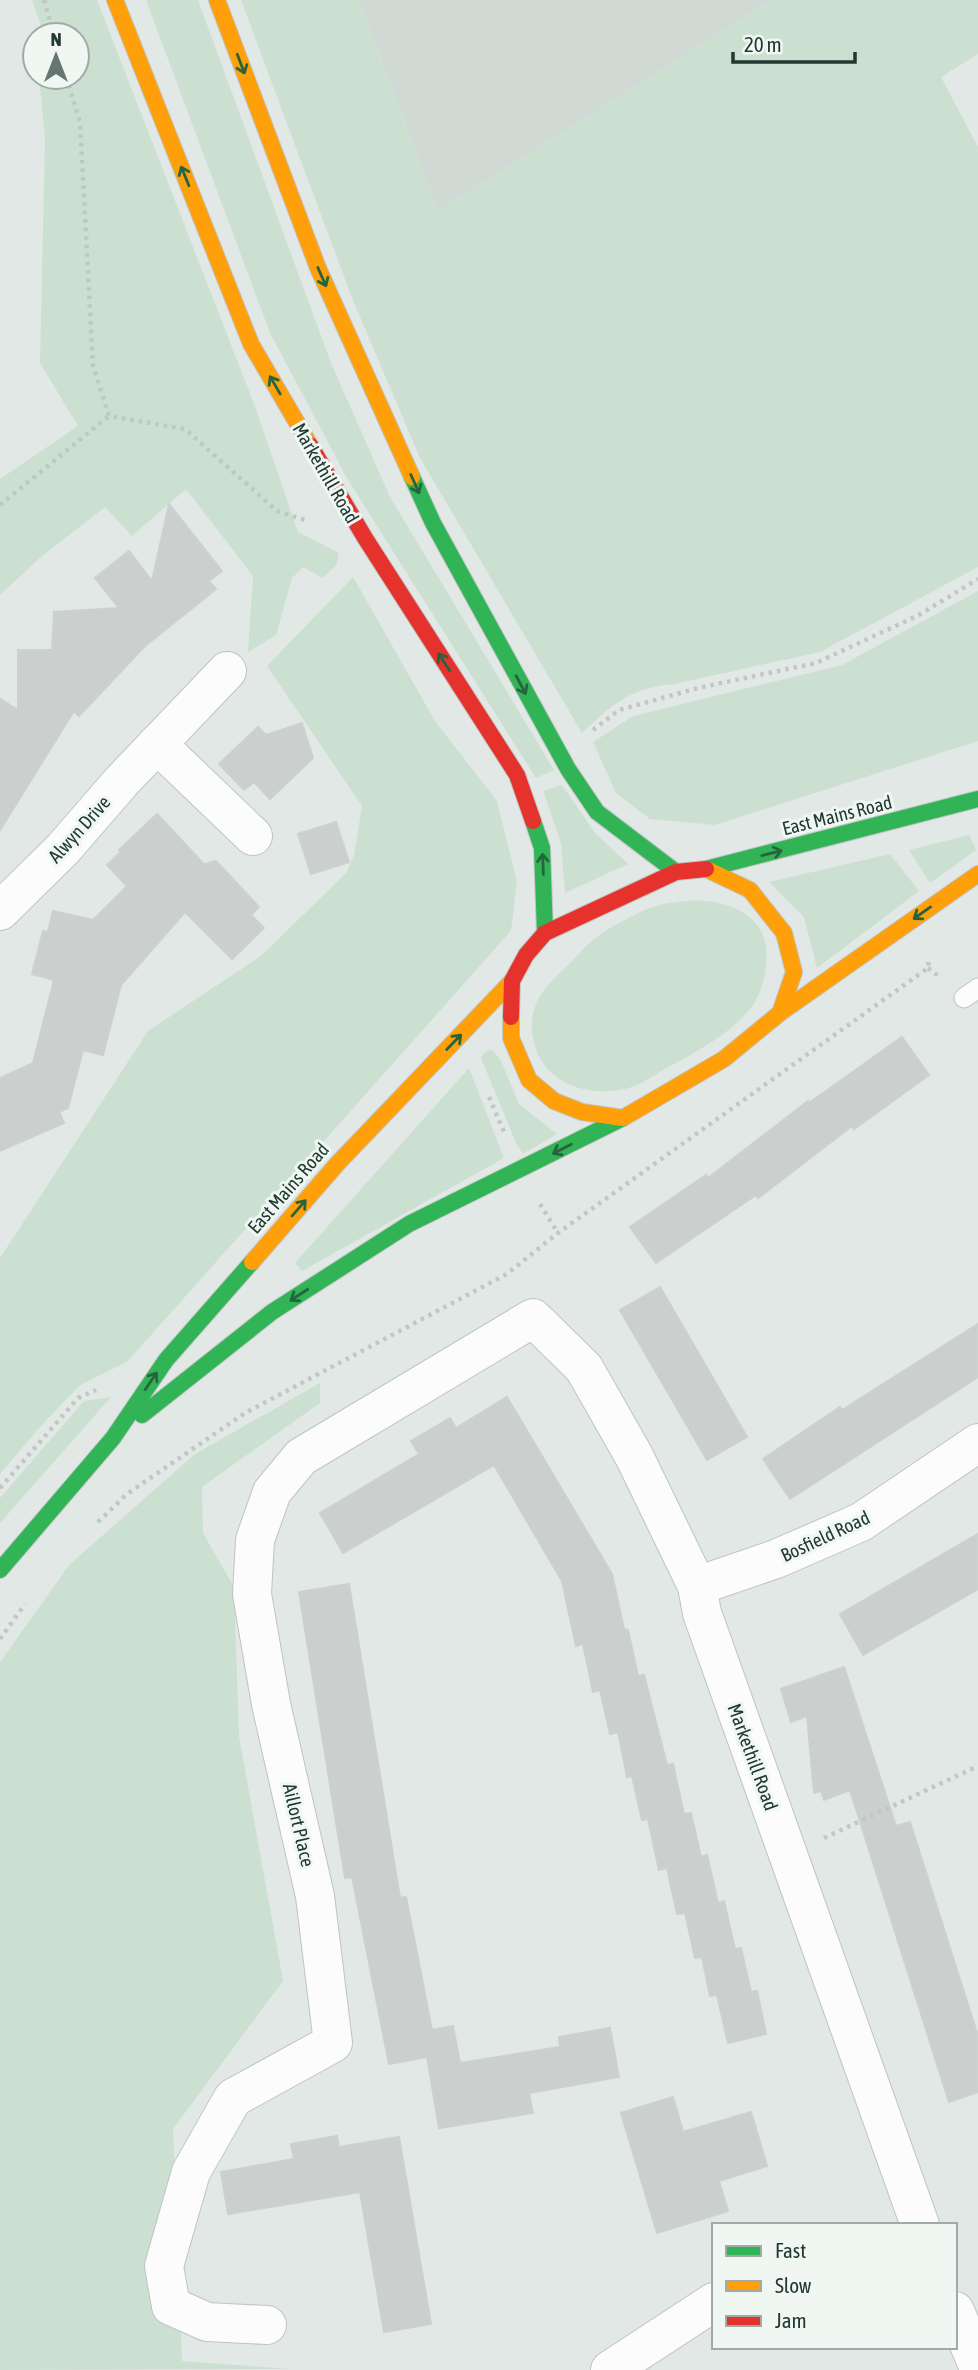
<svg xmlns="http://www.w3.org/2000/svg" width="978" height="2370" viewBox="0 0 978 2370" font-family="'Asap Condensed',sans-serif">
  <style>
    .built { fill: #d1d9d5 }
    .green { fill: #cce0d2 }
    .building { fill: #cbd0ce; stroke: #cbd1ce; stroke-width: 2 }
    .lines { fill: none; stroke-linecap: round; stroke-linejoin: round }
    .lane-casing { stroke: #bfc4c2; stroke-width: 21 }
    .street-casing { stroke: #bfc4c2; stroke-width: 40 }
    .fast-casing { stroke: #bfc5c2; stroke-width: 18 }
    .slow-casing { stroke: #bfc5c2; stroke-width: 18 }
    .jam-casing { stroke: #bfc5c2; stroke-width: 18 }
    .path { stroke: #bfc8c4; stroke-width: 4.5; stroke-dasharray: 3.5 5; stroke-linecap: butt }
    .lane { stroke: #fbfcfb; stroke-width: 19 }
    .street { stroke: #fbfcfb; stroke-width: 38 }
    .fast { stroke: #30b455; stroke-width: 16 }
    .slow { stroke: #ff9f0a; stroke-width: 16 }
    .jam { stroke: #e5322d; stroke-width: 16 }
    .oneway { stroke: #27643e }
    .labels { text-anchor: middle; stroke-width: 6; stroke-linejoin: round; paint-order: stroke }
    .street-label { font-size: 19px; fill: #223932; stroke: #f0f7f3 }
  </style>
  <rect width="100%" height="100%" fill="#e2e8e5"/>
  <path class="built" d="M359,0h413l-334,211z"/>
  <g class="green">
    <path d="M32,0h65l159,409 42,123 41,21 -3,13 -14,12 -19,-11 -11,11 -16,57 -28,17 5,-76 -67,-87 -54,47 -27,-29 -64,50 -41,38v-116l78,-53 -38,-63 5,-225 -6,-61h38v-42h-33z"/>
    <path d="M146,0h52l133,363 59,134 164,273 -18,8 -188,-298 -78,-147z"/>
    <path d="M241,0h118l79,211 334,-211h206v54l-37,23 37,70v420l-158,85 -145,32c-44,3 -62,20 -93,49l-162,-275 -68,-160z"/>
    <path d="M353,577l82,144 62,80 20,80 -6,50 -384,431 -47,23 -41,43 -39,46v-216l148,-227 113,-75 85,-83 8,-17 8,-50 -95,-140z"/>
    <path d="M978,591v150l-263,84 -65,-6 -34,-26 -23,-51 40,-26 209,-51z"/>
    <path d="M562,785l33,48 33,31 -63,29 -4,-50 -18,-52z"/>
    <path d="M969,835l7,15 -46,33 -21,-33z"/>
    <path d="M890,854l29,37 -102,77 -13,-51 -35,-35z"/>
    <path d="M695,900c41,2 77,19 71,65 -1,14 -5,28 -13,40 -20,28 -60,49 -90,65 -9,5 -18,12 -28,16 -35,13 -86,3 -99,-37 -13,-39 6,-60 34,-86 9,-9 17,-19 27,-26 11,-9 43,-26 56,-30 13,-5 29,-5 42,-7z"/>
    <path d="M491,1049l9,10 19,45 38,30 -34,20 -7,-11 -35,-85 3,-5z"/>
    <path d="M469,1068l35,90 -202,113 -7,-8z"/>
    <path d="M320,1383v20l-118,84 1,46 31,54 5,149 44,245 -110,148 9,232 108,8 -290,1v-708l69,-97 126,-111z"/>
    <path d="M111,1397l-111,126v-25l84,-97z"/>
  </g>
  <g class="building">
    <path d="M169,504l53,67 -13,10 7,8 -71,57 -66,70 -5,-5 -74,119v-131l18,11v-60h34l2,-38 65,-4 -24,-30 34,-27 23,30z"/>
    <path d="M302,723l11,35 -43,41 -16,-17 -10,8 -25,-26 39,-37 8,8z"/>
    <path d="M157,814l46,49 -4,3 17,-5 43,46 -8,8 13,13 -32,31 -47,-47 -64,73 -18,70 -20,-5 -15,58 -9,4 5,11 -64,28v-73l33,-15 21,-83 -22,-6 11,-43 5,1 5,-21 40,9 34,-34 -20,-21 14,-13 -2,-2z"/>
    <path d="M336,822l13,40 -38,12 -13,-40z"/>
    <path d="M902,1037l27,38 -75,54 -2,-3 -94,72 -2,-3 -100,68 -26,-36 76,-52 2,3 100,-77 1,2z"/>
    <path d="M660,1287l87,150 -40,23 -87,-150z"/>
    <path d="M978,1324v53l-188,122 -27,-40 77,-52 2,3z"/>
    <path d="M507,1397l105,177 12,55 4,1 10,46 6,-1 23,90 6,-1 11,50 7,-1 10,44 6,-2 11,48 6,-2 11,48 6,-1 10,44 6,-1 9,43 -38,9 -11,-48 -7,1 -8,-39 -7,1 -10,-45 -8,1 -10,-46 -8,2 -11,-51 -6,1 -10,-44 -5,1 -9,-45 -8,2 -10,-44 -7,2 -10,-48 -7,2 -14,-65 -68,-116 -151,88 -23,-40 99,-59 -8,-13 39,-23 6,10z"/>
    <path d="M978,1534v55l-115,66 -23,-41z"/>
    <path d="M349,1584l51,314 6,-1 26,133 21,-4 7,37 100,-16 -1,-10 51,-9 9,49 -90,16 4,20 -94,15 -12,-71 -38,7 -37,-187 -7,1 -46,-286z"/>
    <path d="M844,1667l52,159 14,-4 68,214v56l-29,10 -99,-312 -26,10 -3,-9 -7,2 -7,-77 -16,6 -10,-33z"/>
    <path d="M673,2097l10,35 68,-20 16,54 -48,15 9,30 -71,22 -36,-120z"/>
    <path d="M337,2136l2,11 60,-10 32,187 -47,8 -24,-140 -132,22 -7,-42 73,-13 -3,-15z"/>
  </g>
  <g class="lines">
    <g class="lane-casing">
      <path id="lane" d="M964,998l14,-10"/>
    </g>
    <g class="street-casing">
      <g id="street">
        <path d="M157,744l96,92"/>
        <path d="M0,911l63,-62 58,-67 106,-111"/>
        <path d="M697,1586l79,-27 85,-37 117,-79"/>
        <path d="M955,2311l23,55"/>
        <path d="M267,2325l-60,-3 -36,-16 -7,-40 27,-94 42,-74 100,-55 -18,-147 -44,-192 -19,-110 3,-54 17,-48 29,-35 232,-139 51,50 50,88 63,130 5,27 218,612"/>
        <path d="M610,2370l104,-68"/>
      </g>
    </g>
    <g class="fast-casing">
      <g id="fast">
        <path d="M412,477l21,46 135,246 29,43 79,60"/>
        <path d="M533,821l9,27 3,85"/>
        <path d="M706,869l272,-70"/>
        <path d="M142,1415l130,-103 137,-88 214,-106"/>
        <path d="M0,1570l113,-132 53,-78 86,-98"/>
      </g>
    </g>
    <g class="slow-casing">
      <g id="slow">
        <path d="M115,0l136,344 59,101"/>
        <path d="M217,0l101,268 94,209"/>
        <path d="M780,1013l198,-139"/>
        <path d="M511,1017v21l18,42 25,21 28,11 41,6 101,-59 56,-46 14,-41 -10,-39 -34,-43 -44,-21"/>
        <path d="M252,1262l86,-99 174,-182"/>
      </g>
    </g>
    <g class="jam-casing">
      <g id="jam">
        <path d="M310,445l55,93 152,237 16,46"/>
        <path d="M511,1017l1,-36 14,-26 19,-22 131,-61 30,-3"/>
      </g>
    </g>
    <g class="path">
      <path d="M44,0l10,35"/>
      <path d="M66,77l14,45 13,244 16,50 76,13 92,82 31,10"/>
      <path d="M0,505l109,-89"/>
      <path d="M593,730l26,-20 79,-22 118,-25 103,-48 59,-36"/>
      <path d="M928,968l13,10"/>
      <path d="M489,1097l16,37"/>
      <path d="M540,1204l18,29"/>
      <path d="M0,1488l78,-90 18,-8"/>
      <path d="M98,1522l29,-28 118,-81 262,-139 51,-41 370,-265 1,-9"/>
      <path d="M0,1639l25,-35"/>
      <path d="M824,1838l154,-72"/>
    </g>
    <use href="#lane" class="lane"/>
    <use href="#street" class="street"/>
    <use href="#fast" class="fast"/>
    <use href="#slow" class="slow"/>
    <use href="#jam" class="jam"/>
  </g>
  <defs><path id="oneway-shaft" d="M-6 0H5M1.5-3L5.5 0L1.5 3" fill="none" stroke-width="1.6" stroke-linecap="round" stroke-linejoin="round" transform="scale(1.75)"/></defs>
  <g class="oneway">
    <use href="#oneway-shaft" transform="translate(241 64) rotate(69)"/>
    <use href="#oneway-shaft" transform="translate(185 176) rotate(-112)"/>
    <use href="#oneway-shaft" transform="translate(322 277) rotate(66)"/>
    <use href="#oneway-shaft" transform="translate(275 385) rotate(-120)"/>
    <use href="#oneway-shaft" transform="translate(415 484) rotate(66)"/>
    <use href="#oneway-shaft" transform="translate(444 662) rotate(-123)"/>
    <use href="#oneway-shaft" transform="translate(521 685) rotate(62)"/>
    <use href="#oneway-shaft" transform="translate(772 853) rotate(-14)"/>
    <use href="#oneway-shaft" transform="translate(543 864) rotate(-92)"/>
    <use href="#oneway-shaft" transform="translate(922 913) rotate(145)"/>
    <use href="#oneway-shaft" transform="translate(454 1042) rotate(-46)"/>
    <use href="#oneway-shaft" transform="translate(562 1149) rotate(153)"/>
    <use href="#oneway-shaft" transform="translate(299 1208) rotate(-49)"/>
    <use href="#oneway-shaft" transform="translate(299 1295) rotate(147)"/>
    <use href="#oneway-shaft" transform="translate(151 1381) rotate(-56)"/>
  </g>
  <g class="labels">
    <g class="street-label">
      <text transform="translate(326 473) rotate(60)" y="7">Markethill Road</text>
      <text transform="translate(837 815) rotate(-14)" y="7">East Mains Road</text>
      <text transform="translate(79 829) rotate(-48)" y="7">Alwyn Drive</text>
      <text transform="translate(288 1188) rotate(-49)" y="7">East Mains Road</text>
      <text transform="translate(825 1536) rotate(-25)" y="7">Bosfield Road</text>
      <text transform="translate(753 1757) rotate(70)" y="7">Markethill Road</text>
      <text transform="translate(299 1825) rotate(77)" y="7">Aillort Place</text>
    </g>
  </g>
  <rect x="712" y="2223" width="245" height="126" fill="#f0f7f3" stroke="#9eaba6" stroke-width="2"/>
  <rect x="726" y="2246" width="35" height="10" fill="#30b455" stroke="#9eaba6" stroke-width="2"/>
  <text x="775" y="2258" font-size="21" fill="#223932">Fast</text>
  <rect x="726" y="2281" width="35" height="10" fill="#ff9f0a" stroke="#9eaba6" stroke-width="2"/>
  <text x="775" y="2293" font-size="21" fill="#223932">Slow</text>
  <rect x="726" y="2316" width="35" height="10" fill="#e5322d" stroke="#9eaba6" stroke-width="2"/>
  <text x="775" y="2328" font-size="21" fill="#223932">Jam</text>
  <g transform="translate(56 56)"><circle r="33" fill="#f0f7f3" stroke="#9eaba6" stroke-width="2"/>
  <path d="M0-5L12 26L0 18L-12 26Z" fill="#657671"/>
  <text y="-10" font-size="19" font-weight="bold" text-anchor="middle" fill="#223932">N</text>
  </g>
  <path d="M733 52v10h122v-10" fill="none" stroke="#223932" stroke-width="3.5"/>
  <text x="744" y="52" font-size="21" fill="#223932" stroke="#f0f7f3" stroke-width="5" paint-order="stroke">20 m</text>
</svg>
